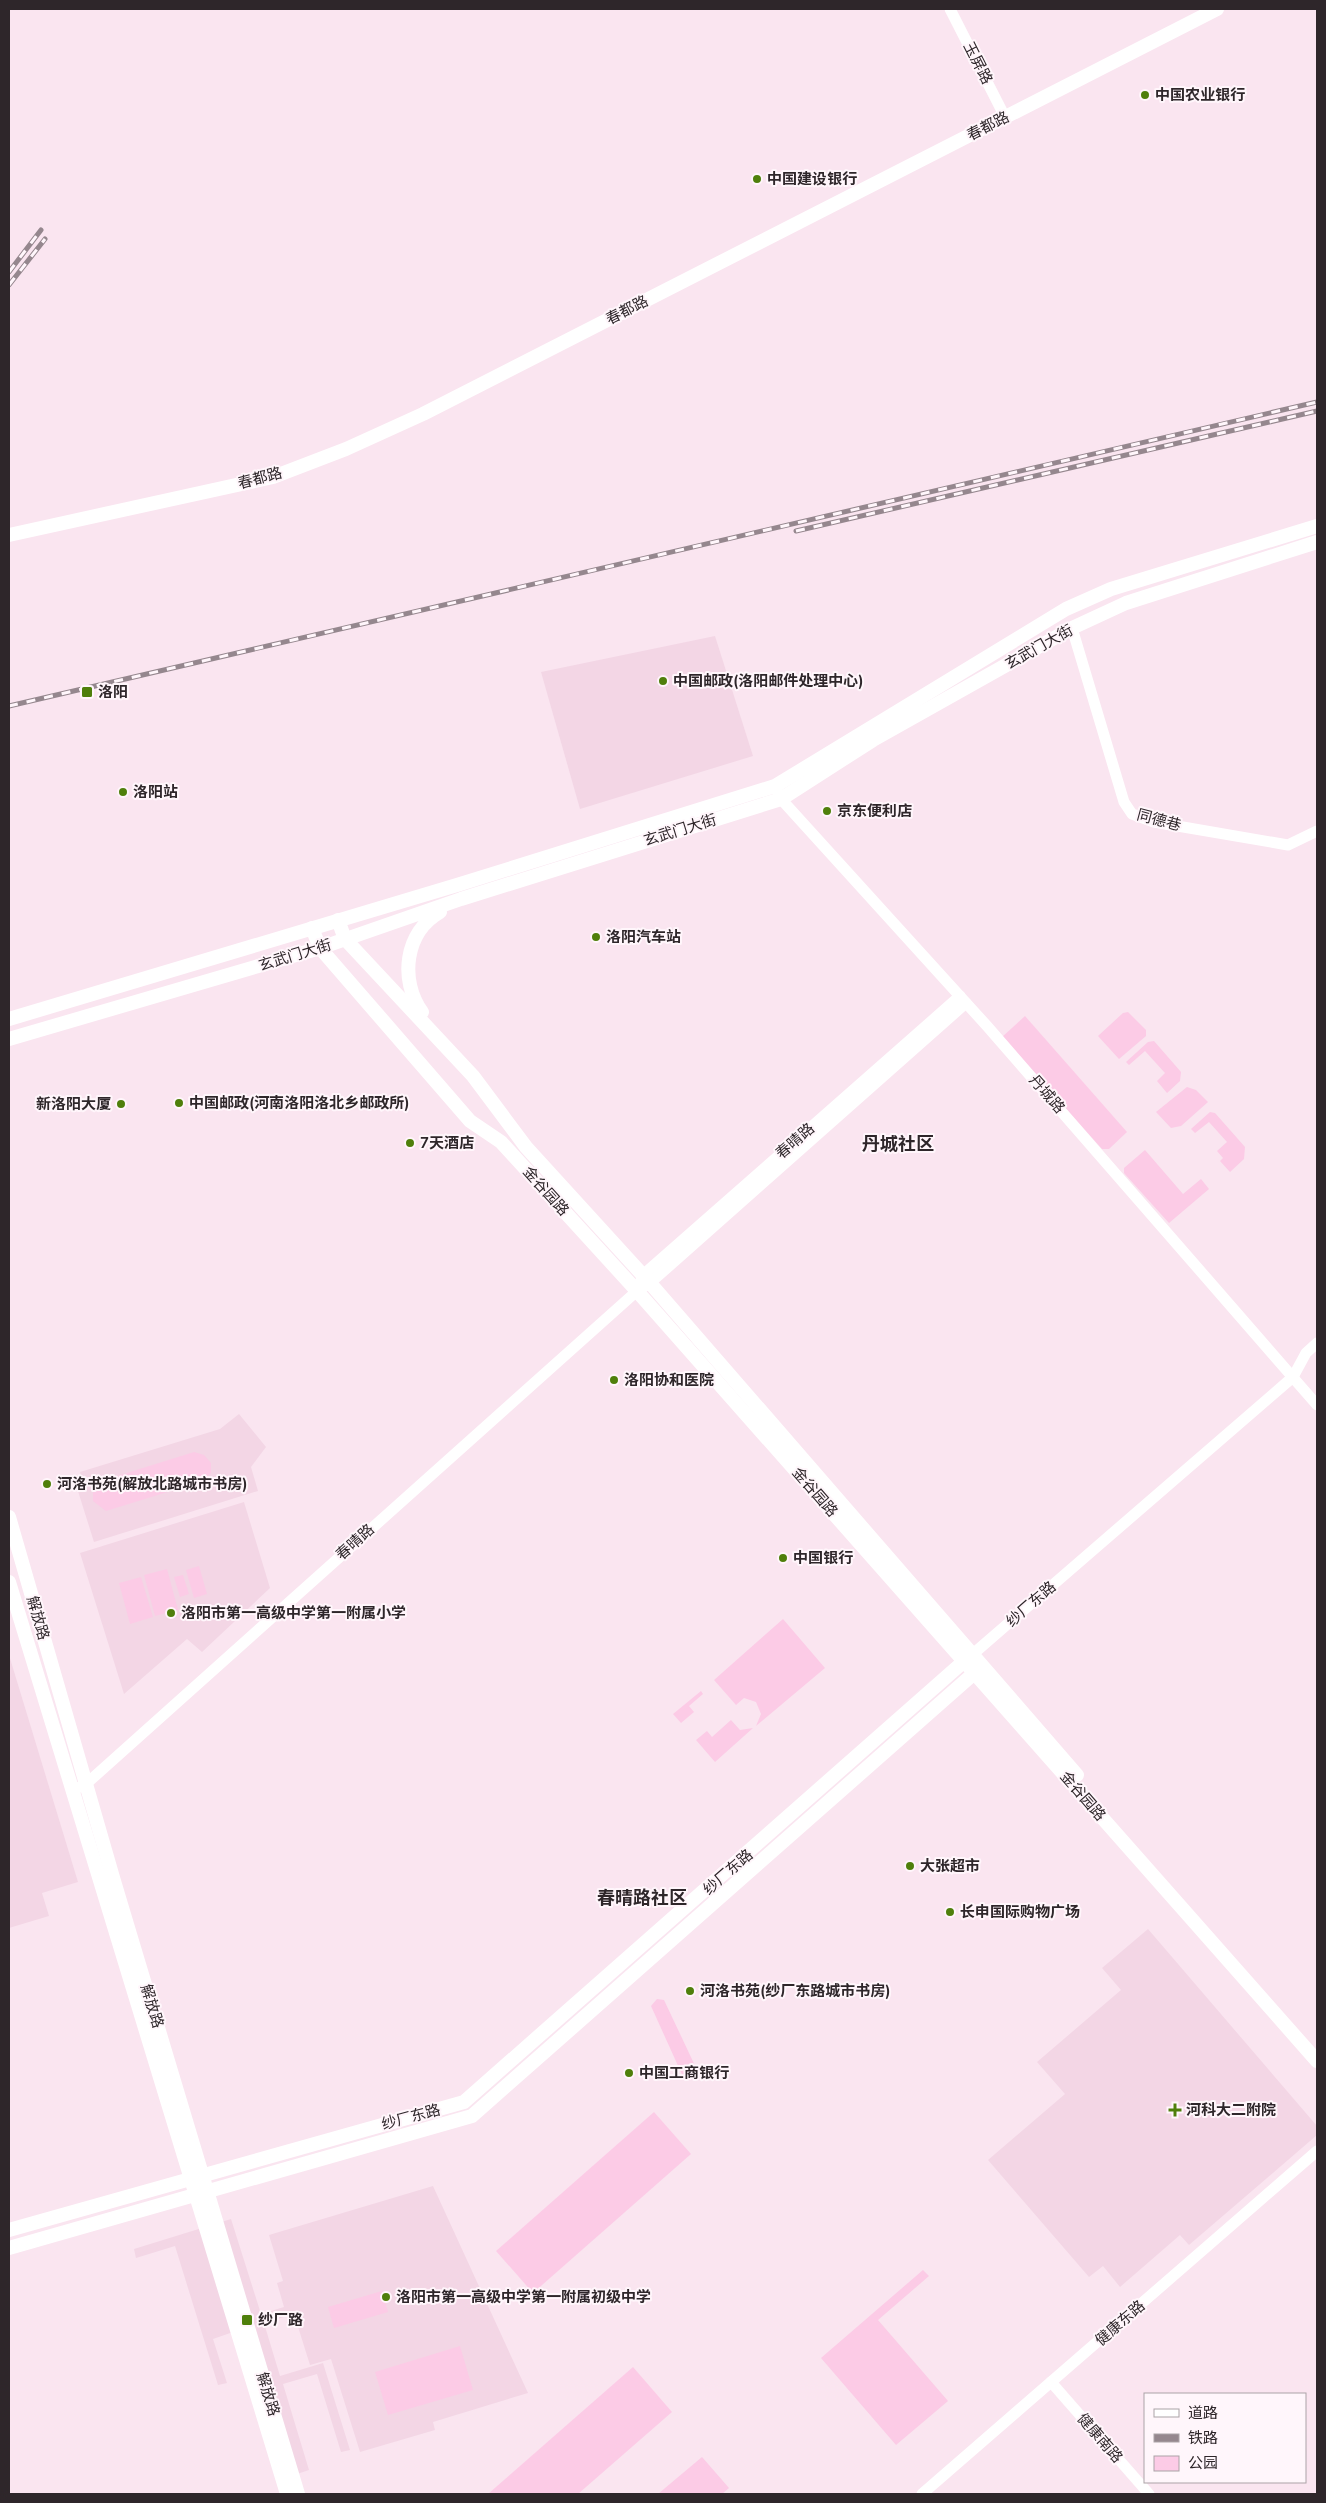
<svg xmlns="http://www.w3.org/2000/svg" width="1326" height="2503" viewBox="0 0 1326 2503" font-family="'Nunito Sans','Noto Sans SC',sans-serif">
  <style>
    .built { fill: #f3d6e5 }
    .green { fill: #fccbe6 }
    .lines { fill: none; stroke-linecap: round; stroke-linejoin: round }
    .minor { stroke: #fff; stroke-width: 11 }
    .major { stroke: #fff; stroke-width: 14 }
    .rail-casing { stroke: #95878e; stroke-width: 5 }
    .rail { stroke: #fff6fb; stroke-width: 3; stroke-dasharray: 9; stroke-linecap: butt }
    .poi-dot { fill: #4f7f0b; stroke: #fff6fb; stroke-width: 2 }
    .labels { text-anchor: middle; stroke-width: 4; stroke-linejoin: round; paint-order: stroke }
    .street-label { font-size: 15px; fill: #2e262a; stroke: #fff6fb }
    .poi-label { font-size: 15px; font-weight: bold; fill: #2e262a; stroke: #fff6fb; text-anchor: start }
    .quarter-label { font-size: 18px; font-weight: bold; fill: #2e262a; stroke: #fff6fb }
  </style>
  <rect width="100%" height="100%" fill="#fae5f0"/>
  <g class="built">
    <path d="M715,636l38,120 -173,53 -39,-137z"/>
    <path d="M239,1414l27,33 -15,20 7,24 -164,51 -17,-54 7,-2 -4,-14 140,-43z"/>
    <path d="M244,1502l26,86 -68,64 -15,-13 -63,55 -44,-141z"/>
    <path d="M9,1655l69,227 -36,11 7,23 -40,12z"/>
    <path d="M1148,1929l169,197v9l-128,110 -9,-10 -60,52 -17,-21 -14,11 -101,-117 77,-66 -28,-32 84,-72 -19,-22z"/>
    <path d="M433,2186l95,207 -95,29 2,8 -75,22 -29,-93 -21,6 -16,-51 -30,9 16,53 43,-13 27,87 -9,2 -24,-78 -34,10 26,86 -27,9 -46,-148 -23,8 14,44 -9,2 -43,-139 -39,12 -2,-9 97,-30 30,95 23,-7 -7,-24 6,-2 -14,-46z"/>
  </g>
  <g class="green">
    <path d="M1128,1012l18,18v6l-27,23 -21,-23 25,-23z"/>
    <path d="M1025,1016l102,116 -18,17h-7l-100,-112z"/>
    <path d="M1154,1041l27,31 -1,9 -13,12 -10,-12 8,-8 -20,-22 -16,14 -3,-3 22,-20z"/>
    <path d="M1187,1087l9,3 12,12 -27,24 -10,2 -15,-16z"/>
    <path d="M1210,1112l5,1 30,34 -1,12 -14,13 -10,-11 3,-3 -6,-7 10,-9 -18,-20 -14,11 -4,-4z"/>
    <path d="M1145,1150l38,44 18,-15 8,10 -40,34 -45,-50v-5z"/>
    <path d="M194,1452l10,3 7,8v10l-8,8 -97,30 -13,-10v-15l5,-4z"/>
    <path d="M199,1566l8,28 -13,4 -8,-28z"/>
    <path d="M167,1569l11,41 -23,6 -11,-41z"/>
    <path d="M183,1575l6,19 -9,3 -6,-20z"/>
    <path d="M141,1577l12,40 -23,7 -11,-41z"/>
    <path d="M783,1619l42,49 -69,58 5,-12 -5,-12 -12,-4 -8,7 -22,-25z"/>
    <path d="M701,1691l2,3 -14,12 5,6 -13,11 -8,-9z"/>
    <path d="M731,1720l9,10 13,-2 -38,34 -19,-22 11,-9 5,6z"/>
    <path d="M657,1999l7,1 34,72 -5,8 -9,-1 -33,-73z"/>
    <path d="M654,2112l37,42 -158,139 -37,-42z"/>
    <path d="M923,2270l6,6 -51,44 70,81 -52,44 -75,-87z"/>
    <path d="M382,2291l6,21 -54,16 -6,-21z"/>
    <path d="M460,2346l13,44 -85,25 -13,-43z"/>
    <path d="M633,2367l39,45 -94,82h-90z"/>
    <path d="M702,2457l27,31 -7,6h-64z"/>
  </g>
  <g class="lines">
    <g class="minor">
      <path d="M950,9l55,108"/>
      <path d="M1072,628l52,174 8,12 22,8 134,23 29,-14"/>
      <path d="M775,786l6,13 206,227 330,379"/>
      <path d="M640,1283l3,-8 317,-279"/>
      <path d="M973,1654l320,-277 13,-24 11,-10"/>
      <path d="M80,1787l6,-3 551,-493 13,-8 316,-280"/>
      <path d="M1051,2382l98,112"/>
      <path d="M922,2494l395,-343"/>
    </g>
    <g class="major">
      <path d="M9,535l264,-58 73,-28 77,-35 794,-405"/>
      <path d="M338,920l7,19 128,137 53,71 124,136 427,492"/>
      <path d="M312,928l8,20 150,173 31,21 136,149 680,770"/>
      <path d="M422,1012c-23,-32 -17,-80 18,-100"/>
      <path d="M9,1019l448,-134 318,-99 291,-177 45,-20 206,-63"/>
      <path d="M9,1039l311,-91 141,-49 320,-100 92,-59 199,-112 54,-25 191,-61"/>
      <path d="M9,1517l105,364 184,613"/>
      <path d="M9,1582l278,912"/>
      <path d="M9,2230l455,-128 506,-446"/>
      <path d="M9,2248l463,-132 508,-448"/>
    </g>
    <g class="rail-casing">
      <g id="rail">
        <path d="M9,272l32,-42"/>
        <path d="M9,285l36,-46"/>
        <path d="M796,531l521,-120"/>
        <path d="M9,706l1308,-304"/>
      </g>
    </g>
    <use href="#rail" class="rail"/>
  </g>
  <g class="poi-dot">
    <circle cx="1145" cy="95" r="5"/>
    <circle cx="757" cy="179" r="5"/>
    <circle cx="663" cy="681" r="5"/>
    <rect x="81" y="686" width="12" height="12" rx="2.5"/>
    <circle cx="123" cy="792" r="5"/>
    <circle cx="827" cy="811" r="5"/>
    <circle cx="596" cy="937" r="5"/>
    <circle cx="179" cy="1103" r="5"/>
    <circle cx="121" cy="1104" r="5"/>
    <circle cx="410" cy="1143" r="5"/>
    <circle cx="614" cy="1380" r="5"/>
    <circle cx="47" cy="1484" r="5"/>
    <circle cx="783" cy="1558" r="5"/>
    <circle cx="171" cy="1613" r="5"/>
    <circle cx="910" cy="1866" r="5"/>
    <circle cx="950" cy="1912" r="5"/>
    <circle cx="690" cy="1991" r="5"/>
    <circle cx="629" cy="2073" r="5"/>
    <path d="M1172.5 2102.5h5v5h5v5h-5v5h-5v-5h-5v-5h5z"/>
    <circle cx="386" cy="2297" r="5"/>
    <rect x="241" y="2314" width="12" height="12" rx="2.5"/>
  </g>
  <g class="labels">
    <g class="street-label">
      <text transform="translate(978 63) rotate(63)" y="5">玉屏路</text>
      <text transform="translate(988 126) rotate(-27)" y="5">春都路</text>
      <text transform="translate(627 310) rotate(-27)" y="5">春都路</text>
      <text transform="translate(260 478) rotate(-15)" y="5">春都路</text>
      <text transform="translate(1039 647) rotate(-29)" y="5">玄武门大街</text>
      <text transform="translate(1159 820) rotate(15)" y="5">同德巷</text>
      <text transform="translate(680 830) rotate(-17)" y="5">玄武门大街</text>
      <text transform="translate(295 955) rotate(-17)" y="5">玄武门大街</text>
      <text transform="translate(1047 1094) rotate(49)" y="5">丹城路</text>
      <text transform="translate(795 1141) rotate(-41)" y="5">春晴路</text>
      <text transform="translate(546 1191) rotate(48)" y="5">金谷园路</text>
      <text transform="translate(815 1492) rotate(49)" y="5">金谷园路</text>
      <text transform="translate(355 1542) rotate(-42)" y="5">春晴路</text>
      <text transform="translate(1031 1604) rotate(-41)" y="5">纱厂东路</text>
      <text transform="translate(38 1618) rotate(74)" y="5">解放路</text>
      <text transform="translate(1083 1796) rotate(49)" y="5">金谷园路</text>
      <text transform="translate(728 1872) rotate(-41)" y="5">纱厂东路</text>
      <text transform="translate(152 2006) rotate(73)" y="5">解放路</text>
      <text transform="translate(411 2117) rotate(-15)" y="5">纱厂东路</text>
      <text transform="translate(1120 2323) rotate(-41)" y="5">健康东路</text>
      <text transform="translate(268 2394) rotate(73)" y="5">解放路</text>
      <text transform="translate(1100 2438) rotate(49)" y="5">健康南路</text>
    </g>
    <g class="poi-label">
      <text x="1155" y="100">中国农业银行</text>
      <text x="767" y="184">中国建设银行</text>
      <text x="673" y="686">中国邮政(洛阳邮件处理中心)</text>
      <text x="98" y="697">洛阳</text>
      <text x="133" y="797">洛阳站</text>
      <text x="837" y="816">京东便利店</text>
      <text x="606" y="942">洛阳汽车站</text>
      <text x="189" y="1108">中国邮政(河南洛阳洛北乡邮政所)</text>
      <text x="111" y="1109" text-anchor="end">新洛阳大厦</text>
      <text x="420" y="1148">7天酒店</text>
      <text x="624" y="1385">洛阳协和医院</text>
      <text x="57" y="1489">河洛书苑(解放北路城市书房)</text>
      <text x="793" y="1563">中国银行</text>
      <text x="181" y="1618">洛阳市第一高级中学第一附属小学</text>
      <text x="920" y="1871">大张超市</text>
      <text x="960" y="1917">长申国际购物广场</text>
      <text x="700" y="1996">河洛书苑(纱厂东路城市书房)</text>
      <text x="639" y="2078">中国工商银行</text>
      <text x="1186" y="2115">河科大二附院</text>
      <text x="396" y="2302">洛阳市第一高级中学第一附属初级中学</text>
      <text x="258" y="2325">纱厂路</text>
    </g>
    <g class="quarter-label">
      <text x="898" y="1150">丹城社区</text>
      <text x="642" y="1904">春晴路社区</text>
    </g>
  </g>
  <rect width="1326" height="2503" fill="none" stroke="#2e262a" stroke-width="20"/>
  <rect x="1144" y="2393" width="162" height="90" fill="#fff6fb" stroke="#aba3a7"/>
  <rect x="1154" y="2409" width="25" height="8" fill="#ffffff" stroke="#aba3a7"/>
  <text x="1188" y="2418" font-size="15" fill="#2e262a">道路</text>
  <rect x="1154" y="2434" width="25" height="8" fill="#95878e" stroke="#aba3a7"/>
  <text x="1188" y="2443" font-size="15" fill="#2e262a">铁路</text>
  <rect x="1154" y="2456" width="25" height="15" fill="#fccbe6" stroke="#aba3a7"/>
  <text x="1188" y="2468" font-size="15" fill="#2e262a">公园</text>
</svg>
